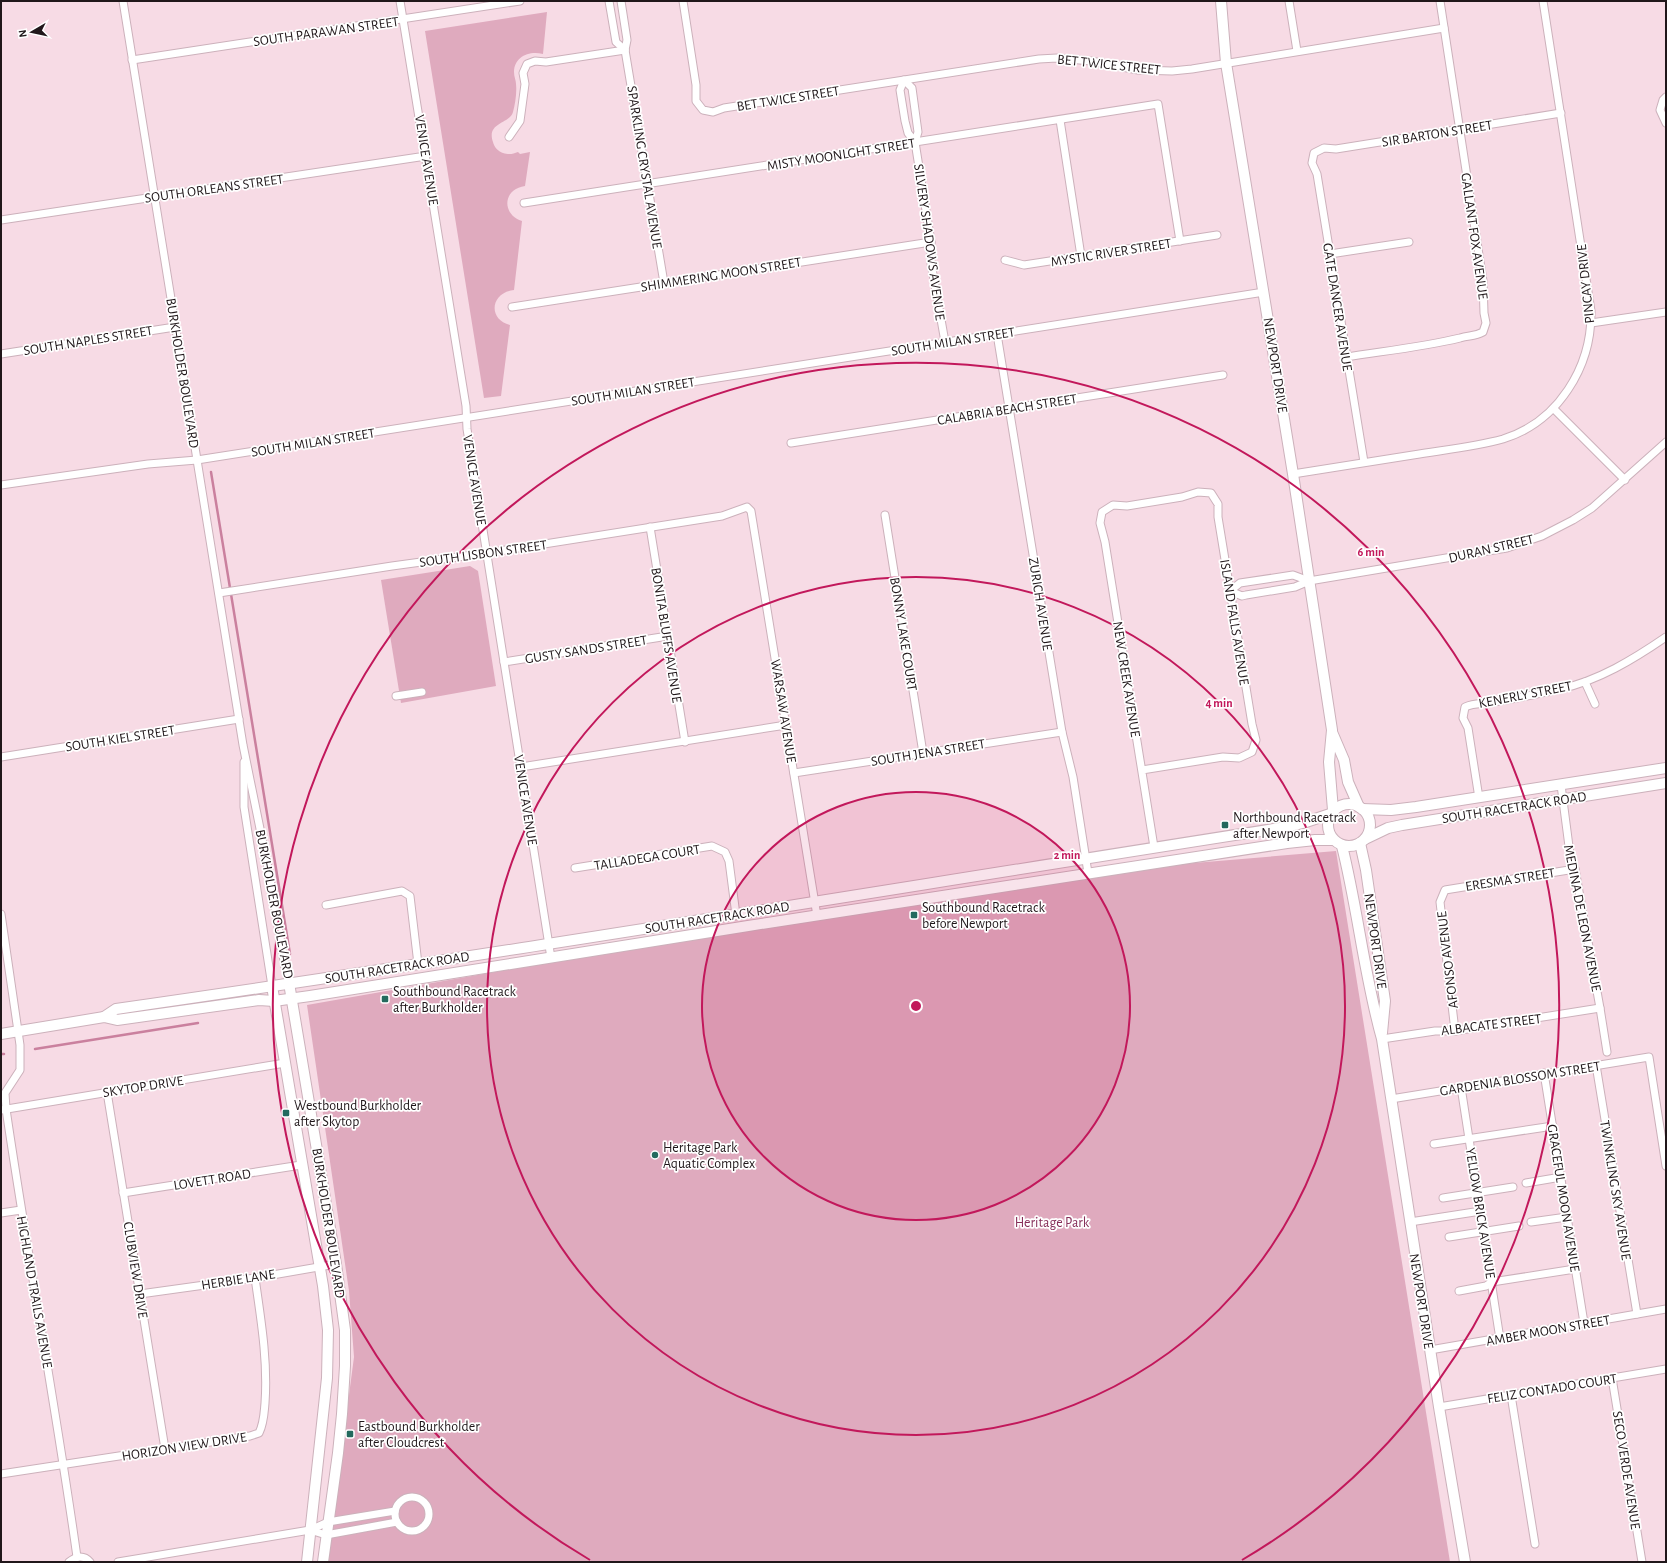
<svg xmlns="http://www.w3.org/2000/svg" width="1667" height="1563" viewBox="0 0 1667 1563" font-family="'Alegreya Sans',sans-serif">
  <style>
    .green { fill: #dfaabe }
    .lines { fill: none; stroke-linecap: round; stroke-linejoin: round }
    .stream { stroke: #ca809e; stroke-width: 2.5 }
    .street-casing { stroke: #ccb1bb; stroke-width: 9 }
    .secondary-casing { stroke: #ccb1bb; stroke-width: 12 }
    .street { stroke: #fff; stroke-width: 7 }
    .secondary { stroke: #fff; stroke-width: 10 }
    .ring { fill: none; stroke: #c2185b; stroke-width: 2 }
    .poi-dot { fill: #236a5e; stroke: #fff; stroke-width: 1.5 }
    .labels { text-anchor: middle; stroke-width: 3.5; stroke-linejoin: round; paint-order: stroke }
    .street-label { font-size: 14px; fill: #20171a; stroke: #fff }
    .poi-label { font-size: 14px; fill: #20171a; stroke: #fff; text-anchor: start }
    .park-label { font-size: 14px; fill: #862e59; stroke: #fff }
    .centre { fill: #c2185b; stroke: #fff; stroke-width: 2 }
    .ring-label { font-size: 12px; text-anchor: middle; font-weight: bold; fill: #c2185b; stroke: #fff; stroke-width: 3.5; stroke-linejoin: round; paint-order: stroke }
  </style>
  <rect width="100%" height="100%" fill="#f7dbe5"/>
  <g class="green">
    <path d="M547,12l-4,42c-14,-4 -29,3 -29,18 0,5 2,8 2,12 1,9 -1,20 -3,28 -3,12 -27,10 -20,30 1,5 5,9 10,11 6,2 10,1 15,-1l2,2 10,-2 -5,34c-22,3 -24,28 -3,35l-8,69c-23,2 -27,29 -4,35l-9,71 -17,2 -59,-367z"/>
    <path d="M470,566l8,5 18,115 -95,17 -20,-123z"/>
    <path d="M1336,851l114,711h-1123l27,-205 -5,-66 -42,-286 487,-86 316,-49z"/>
  </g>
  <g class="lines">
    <g class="stream">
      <path d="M211,472l79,482"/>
      <path d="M35,1049l163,-26"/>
      <path d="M1,1054h3"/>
    </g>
    <g class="street-casing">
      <g id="street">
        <path d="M123,1l120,744 26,128 16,94 4,16"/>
        <path d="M400,1l66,405 1,23 84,529"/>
        <path d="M609,1l7,41 9,8"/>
        <path d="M621,1l6,39 -2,10 39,233"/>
        <path d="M683,1l13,84v16l7,9 10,2 11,-4 315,-49 18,-1 34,3 47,9 34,1 20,-2 252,-41"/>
        <path d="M1289,1l8,50"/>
        <path d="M132,60l388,-59"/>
        <path d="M1666,97l-3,3 -3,10 6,13"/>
        <path d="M1060,120l21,136"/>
        <path d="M509,137l11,-16 5,-37 -2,-11 4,-9 8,-3 11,1 79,-12"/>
        <path d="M915,142l-7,-9 -3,-12 -5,-31 4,-10 8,8 6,44 -3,10 16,100v21l14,79"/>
        <path d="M524,203l634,-99 22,137"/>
        <path d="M1,220l425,-64"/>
        <path d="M1330,254l79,-12"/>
        <path d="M1005,260l19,5 193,-30"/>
        <path d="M512,307l419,-65"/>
        <path d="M1591,323l75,-11"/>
        <path d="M997,334l65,398 11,45 15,96"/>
        <path d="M1,354l174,-27"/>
        <path d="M1346,357c38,-6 77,-10 114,-19 9,-3 14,-1 23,-6l3,-9 -2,-10 -1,-32 -43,-280"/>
        <path d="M1554,409l71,71"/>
        <path d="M791,443l432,-68"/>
        <path d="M1364,462l-47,-288 -5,-11 2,-10 10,-5 12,1 225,-36"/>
        <path d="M1293,474c40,-6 80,-13 120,-19 30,-5 61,-8 90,-16 55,-17 89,-72 88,-128l-48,-310"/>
        <path d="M1,485l147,-21 49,-4 1067,-168"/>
        <path d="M885,515l38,238"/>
        <path d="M650,527l35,215"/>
        <path d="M1230,591l12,5 4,-1 49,-8 14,-6 173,-29 25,-4 35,-12 31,-16 19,-12 74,-66"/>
        <path d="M1230,591l10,-8 53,-8 16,6"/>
        <path d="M219,593l173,-27 95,-13 235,-37 25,-9 4,4 66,405"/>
        <path d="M504,662l164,-26"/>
        <path d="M1585,682l10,22"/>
        <path d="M396,696l26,-4"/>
        <path d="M1,757l238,-38"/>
        <path d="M244,762v45l28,179"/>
        <path d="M521,767l265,-42"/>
        <path d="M1142,770l81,-13 16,1 13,-6 4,-12 -4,-16 -34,-207v-13l-7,-11 -13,-1 -16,5 -55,9 -14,-1 -11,7 -2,11 5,19 49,305"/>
        <path d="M794,773l268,-41"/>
        <path d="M1561,785l9,69 5,15 25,139 7,44"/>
        <path d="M1479,798l-11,-70 -5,-10 2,-11c9,-4 13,-3 23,-4 24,-3 48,-9 72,-14 38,-8 74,-30 106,-52"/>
        <path d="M575,868l137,-22 13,6 4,9 7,54"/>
        <path d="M326,905l76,-14 8,5 8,68"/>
        <path d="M1,914l19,131v25l-15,23 1,16c22,150 50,298 71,448"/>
        <path d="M1455,1031l-15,-129 5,-12 130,-21"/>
        <path d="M1382,1039l53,-8h20l145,-23"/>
        <path d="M1596,1065l41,249"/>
        <path d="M1544,1073l40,250"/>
        <path d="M1461,1087l39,252"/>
        <path d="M107,1092l58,357"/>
        <path d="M1391,1099l258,-42 17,109"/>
        <path d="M1,1110l284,-47"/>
        <path d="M1434,1144l119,-18"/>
        <path d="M1526,1183l35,-6"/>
        <path d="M123,1193l178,-28"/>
        <path d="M1443,1198l70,-11"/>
        <path d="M1,1213l20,-3"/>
        <path d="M1410,1222l71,-11"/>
        <path d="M1531,1222l36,-5"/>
        <path d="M1449,1237l70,-11"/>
        <path d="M1459,1291l27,-5 6,-4 83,-13"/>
        <path d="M140,1294l115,-16 81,-14"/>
        <path d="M1430,1350l236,-41"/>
        <path d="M1612,1378l30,184"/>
        <path d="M1511,1395l24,149"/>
        <path d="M1439,1407l227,-38"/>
        <path d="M1,1474l249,-38 9,-3c5,-10 5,-19 6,-30 3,-42 -4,-83 -10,-125"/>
        <circle cx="412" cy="1514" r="17"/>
        <path d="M310,1530l16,5 71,-13"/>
        <path d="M69,1562c7,-6 15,-7 21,0"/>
        <path d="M118,1562l192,-32 18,-8 67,-11"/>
      </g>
    </g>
    <g class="secondary-casing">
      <g id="secondary">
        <path d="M1221,1l5,62 67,411 39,256 -3,32 4,48"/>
        <path d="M1332,732l12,28 4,22 11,25"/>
        <circle cx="1349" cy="825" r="21"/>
        <path d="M1362,809l29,1 25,-3 250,-39"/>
        <path d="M1365,839l23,-11 14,-3 264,-42"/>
        <path d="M1360,843l6,27 19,131 -3,32"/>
        <path d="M1342,846c16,64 22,129 40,193l57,368 26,155"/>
        <path d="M289,983l47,281 9,66v36l-3,48 -4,39 -15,109"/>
        <path d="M272,986l51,300 5,44 -1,48 -20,184"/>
        <path d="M104,1017l12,-8c391,-56 780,-121 1170,-182l17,-4 27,-9"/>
        <path d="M1,1034l103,-17 13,3 142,-20 15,1 36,-5 438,-70 539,-83 28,-3h18"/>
      </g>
    </g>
    <use href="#street" class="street"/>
    <use href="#secondary" class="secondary"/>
  </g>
  <circle cx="916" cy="1006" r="214" fill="#c2185b" fill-opacity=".12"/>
  <g class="ring">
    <circle cx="916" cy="1006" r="214"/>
    <circle cx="916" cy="1006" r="429"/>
    <path d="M590 1560A643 643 0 1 1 1242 1560"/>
  </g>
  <g class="poi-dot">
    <rect x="1221" y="821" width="8" height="8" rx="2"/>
    <rect x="910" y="911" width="8" height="8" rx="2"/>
    <rect x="381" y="995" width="8" height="8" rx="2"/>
    <rect x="282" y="1109" width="8" height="8" rx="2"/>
    <circle cx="655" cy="1155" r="4"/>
    <rect x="346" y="1430" width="8" height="8" rx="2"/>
  </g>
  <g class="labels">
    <g class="street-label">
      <text transform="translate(326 31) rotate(-8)" y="5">SOUTH PARAWAN STREET</text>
      <text transform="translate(1109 64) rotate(6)" y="5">BET TWICE STREET</text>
      <text transform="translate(788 98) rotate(-9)" y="5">BET TWICE STREET</text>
      <text transform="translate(1437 133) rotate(-9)" y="5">SIR BARTON STREET</text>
      <text transform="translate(841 154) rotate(-9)" y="5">MISTY MOONLGHT STREET</text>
      <text transform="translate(427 160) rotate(81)" y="5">VENICE AVENUE</text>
      <text transform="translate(645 167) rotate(81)" y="5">SPARKLING CRYSTAL AVENUE</text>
      <text transform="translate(214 188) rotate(-8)" y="5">SOUTH ORLEANS STREET</text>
      <text transform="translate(1475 236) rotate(82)" y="5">GALLANT FOX AVENUE</text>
      <text transform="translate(930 242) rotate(82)" y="5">SILVERY SHADOWS AVENUE</text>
      <text transform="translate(1111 252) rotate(-9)" y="5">MYSTIC RIVER STREET</text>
      <text transform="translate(721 274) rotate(-9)" y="5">SHIMMERING MOON STREET</text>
      <text transform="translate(1585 284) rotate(-96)" y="5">PINCAY DRIVE</text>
      <text transform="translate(1338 307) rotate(81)" y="5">GATE DANCER AVENUE</text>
      <text transform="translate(88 340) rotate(-9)" y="5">SOUTH NAPLES STREET</text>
      <text transform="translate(953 341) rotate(-9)" y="5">SOUTH MILAN STREET</text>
      <text transform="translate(1276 365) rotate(81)" y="5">NEWPORT DRIVE</text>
      <text transform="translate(183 373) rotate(81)" y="5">BURKHOLDER BOULEVARD</text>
      <text transform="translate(633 391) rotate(-9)" y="5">SOUTH MILAN STREET</text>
      <text transform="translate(1007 409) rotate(-9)" y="5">CALABRIA BEACH STREET</text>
      <text transform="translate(313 442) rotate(-9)" y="5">SOUTH MILAN STREET</text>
      <text transform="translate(475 480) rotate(81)" y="5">VENICE AVENUE</text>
      <text transform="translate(1491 548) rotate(-13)" y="5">DURAN STREET</text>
      <text transform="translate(483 553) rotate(-8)" y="5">SOUTH LISBON STREET</text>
      <text transform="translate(1041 604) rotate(81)" y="5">ZURICH AVENUE</text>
      <text transform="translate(1235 622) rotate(81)" y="5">ISLAND FALLS AVENUE</text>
      <text transform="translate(904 634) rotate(81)" y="5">BONNY LAKE COURT</text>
      <text transform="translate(667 635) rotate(81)" y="5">BONITA BLUFFS AVENUE</text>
      <text transform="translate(586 649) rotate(-9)" y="5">GUSTY SANDS STREET</text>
      <text transform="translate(1127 679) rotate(81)" y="5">NEW CREEK AVENUE</text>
      <text transform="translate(1525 694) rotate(-11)" y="5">KENERLY STREET</text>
      <text transform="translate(784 711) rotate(81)" y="5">WARSAW AVENUE</text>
      <text transform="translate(120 738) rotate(-9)" y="5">SOUTH KIEL STREET</text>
      <text transform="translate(928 752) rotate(-9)" y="5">SOUTH JENA STREET</text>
      <text transform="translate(526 800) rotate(81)" y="5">VENICE AVENUE</text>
      <text transform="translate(1514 807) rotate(-9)" y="5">SOUTH RACETRACK ROAD</text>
      <text transform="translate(647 857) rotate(-9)" y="5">TALLADEGA COURT</text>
      <text transform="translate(1510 879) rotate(-9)" y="5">ERESMA STREET</text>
      <text transform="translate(275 904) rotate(79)" y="5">BURKHOLDER BOULEVARD</text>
      <text transform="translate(717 917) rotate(-9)" y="5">SOUTH RACETRACK ROAD</text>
      <text transform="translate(1583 918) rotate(79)" y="5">MEDINA DE LEON AVENUE</text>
      <text transform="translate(1376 941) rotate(82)" y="5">NEWPORT DRIVE</text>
      <text transform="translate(1447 960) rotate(-97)" y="5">AFONSO AVENUE</text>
      <text transform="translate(397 967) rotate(-9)" y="5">SOUTH RACETRACK ROAD</text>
      <text transform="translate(1491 1024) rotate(-7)" y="5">ALBACATE STREET</text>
      <text transform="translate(1520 1078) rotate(-9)" y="5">GARDENIA BLOSSOM STREET</text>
      <text transform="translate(143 1086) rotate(-9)" y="5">SKYTOP DRIVE</text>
      <text transform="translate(212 1179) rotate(-9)" y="5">LOVETT ROAD</text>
      <text transform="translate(1616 1190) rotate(81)" y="5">TWINKLING SKY AVENUE</text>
      <text transform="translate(1564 1198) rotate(81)" y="5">GRACEFUL MOON AVENUE</text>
      <text transform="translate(1481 1213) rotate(81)" y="5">YELLOW BRICK AVENUE</text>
      <text transform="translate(329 1223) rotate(81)" y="5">BURKHOLDER BOULEVARD</text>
      <text transform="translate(136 1270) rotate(81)" y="5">CLUBVIEW DRIVE</text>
      <text transform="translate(238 1279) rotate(-9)" y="5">HERBIE LANE</text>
      <text transform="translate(35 1292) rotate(80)" y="5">HIGHLAND TRAILS AVENUE</text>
      <text transform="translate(1422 1301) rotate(81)" y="5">NEWPORT DRIVE</text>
      <text transform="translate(1548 1330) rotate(-10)" y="5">AMBER MOON STREET</text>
      <text transform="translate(1552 1388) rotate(-9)" y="5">FELIZ CONTADO COURT</text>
      <text transform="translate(184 1446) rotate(-9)" y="5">HORIZON VIEW DRIVE</text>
      <text transform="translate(1627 1470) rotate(81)" y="5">SECO VERDE AVENUE</text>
    </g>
    <g class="poi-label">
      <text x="1233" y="822">Northbound Racetrack<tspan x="1233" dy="16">after Newport</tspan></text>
      <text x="922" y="912">Southbound Racetrack<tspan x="922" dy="16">before Newport</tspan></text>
      <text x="393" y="996">Southbound Racetrack<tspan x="393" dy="16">after Burkholder</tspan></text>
      <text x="294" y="1110">Westbound Burkholder<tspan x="294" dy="16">after Skytop</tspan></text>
      <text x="663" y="1152">Heritage Park<tspan x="663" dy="16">Aquatic Complex</tspan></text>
      <text x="358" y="1431">Eastbound Burkholder<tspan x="358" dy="16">after Cloudcrest</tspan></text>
    </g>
    <g class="park-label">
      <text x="1052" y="1227">Heritage Park</text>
    </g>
  </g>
  <circle cx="916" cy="1006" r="6" class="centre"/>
  <g class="ring-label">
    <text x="1371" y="556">6 min</text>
    <text x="1219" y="707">4 min</text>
    <text x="1067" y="859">2 min</text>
  </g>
  <rect width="1667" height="1563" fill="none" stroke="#20171a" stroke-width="4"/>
  <g transform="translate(32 32) rotate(261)" stroke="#ffffff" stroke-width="3" paint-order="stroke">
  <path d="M0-3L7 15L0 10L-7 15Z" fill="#20171a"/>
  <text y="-6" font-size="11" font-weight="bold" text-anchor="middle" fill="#20171a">N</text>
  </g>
</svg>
